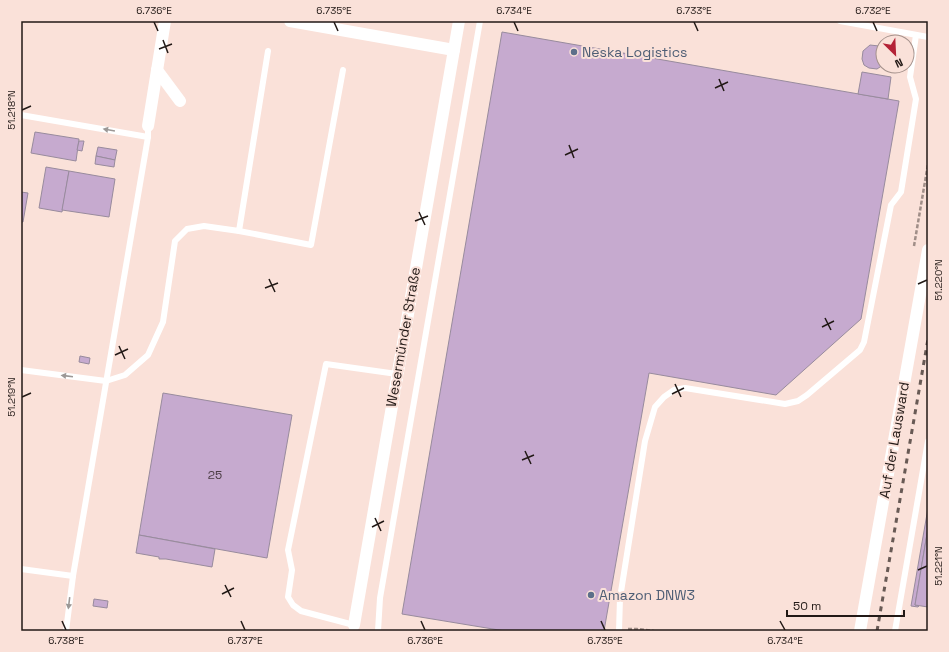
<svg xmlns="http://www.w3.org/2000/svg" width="949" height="652" viewBox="0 0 949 652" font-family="'Space Grotesk',sans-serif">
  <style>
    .building { fill: #c6aacf; stroke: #988b9d }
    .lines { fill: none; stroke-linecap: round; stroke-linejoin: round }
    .path { stroke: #a08e88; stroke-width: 2.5; stroke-dasharray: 4 2; stroke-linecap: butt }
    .service { stroke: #fff; stroke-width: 6 }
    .minor { stroke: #fff; stroke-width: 12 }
    .rail { stroke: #685a55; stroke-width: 3; stroke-dasharray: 5 5; stroke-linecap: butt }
    .oneway { fill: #9c9896 }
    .ticks { fill: none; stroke: #221916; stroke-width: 1.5 }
    .service-dot { fill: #5c6f8a; stroke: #fae1d9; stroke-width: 1.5 }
    .labels { text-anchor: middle; stroke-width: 4; stroke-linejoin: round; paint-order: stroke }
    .number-label { font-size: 12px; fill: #4b3d44 }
    .service-label { font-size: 14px; fill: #4e5e75; stroke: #fae1d9; text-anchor: start }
    .street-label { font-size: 14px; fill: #221916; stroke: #fae1d9 }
    .neatline { fill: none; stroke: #221916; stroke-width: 1.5 }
    .ticks-label { font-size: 10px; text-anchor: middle; fill: #221916 }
  </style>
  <rect width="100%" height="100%" fill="#fae1d9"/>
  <g class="building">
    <path d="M502,32l397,69 -38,218 -85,76 -127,-22 -45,258h-99l-103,-17z"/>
    <path d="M870,45l9,1 4,3v16l-6,4 -8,-1 -5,-3 -2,-6 1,-8z"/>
    <path d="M862,72l29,5 -3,22 -30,-5z"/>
    <path d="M35,132l44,7 -3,22 -45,-8z"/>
    <path d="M79,141h5l-2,10 -5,-1z"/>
    <path d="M98,147l19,3 -2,10 -19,-4z"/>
    <path d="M96,156l19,4 -1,7 -19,-3z"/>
    <path d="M46,167l23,4 -7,41 -23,-4z"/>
    <path d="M69,171l46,8 -6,38 -47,-7z"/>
    <path d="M21,192l7,1 -5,29h-2z"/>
    <path d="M80,356l10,2 -1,6 -10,-2z"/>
    <path d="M163,393l129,22 -25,143 -128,-23z"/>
    <path d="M928,508v20l-13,77 4,1 -1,1 -7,-1z"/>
    <path d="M928,528v79l-13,-2z"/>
    <path d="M139,535l76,14 -3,18 -46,-8h-7v-2l-23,-4z"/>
    <path d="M94,599l14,2 -1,7 -14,-2z"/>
  </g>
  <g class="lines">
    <g class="path">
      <path d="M914,246l14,-82"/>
      <path d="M628,629h9l17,2"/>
    </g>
    <g class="service">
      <path d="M840,21l88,16"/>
      <path d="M21,115l127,22"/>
      <path d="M239,231l72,14 32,-175"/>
      <path d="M21,370l85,11 19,-6 23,-20 15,-33 12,-81 12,-12 17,-3 35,5 29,-180"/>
      <path d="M21,569l52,7"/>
      <path d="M354,625l-53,-14 -8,-6 -5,-8 4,-27 -4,-20 38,-186 71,10"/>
      <path d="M66,631l7,-55 75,-439v-11"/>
      <path d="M378,631l2,-33 100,-577"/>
      <path d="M619,631l1,-33 25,-157 10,-34 9,-10 10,-7 11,-2 100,16 13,-3 9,-6 53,-45 4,-8 27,-137 10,-13 15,-93 -6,-22 6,-42"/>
      <path d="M895,631l33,-190"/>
    </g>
    <g class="minor">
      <path d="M290,21l164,29"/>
      <path d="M157,70l23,31"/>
      <path d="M148,126l17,-105"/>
      <path d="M354,625l105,-604"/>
      <path d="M860,631l68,-381"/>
    </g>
    <path class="rail" d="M877,631l51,-292"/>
  </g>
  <defs><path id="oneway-solid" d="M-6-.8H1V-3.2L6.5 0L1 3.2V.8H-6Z"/></defs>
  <g class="oneway">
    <use href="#oneway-solid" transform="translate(109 130) rotate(-170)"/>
    <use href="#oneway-solid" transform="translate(67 376) rotate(-173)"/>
    <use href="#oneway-solid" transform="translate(69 603) rotate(97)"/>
  </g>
  <path class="ticks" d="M154,22l4,9M334,22l4,9M514,22l4,9M694,22l4,9M873,22l4,9M163,40l5,13M159,49l13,-5M719,79l5,12M715,88l13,-6M22,110l9,-4M569,145l5,13M565,155l13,-6M419,212l6,13M415,221l13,-5M269,279l6,13M918,284l9,-4M265,288l13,-5M825,318l6,12M822,327l12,-6M119,346l6,13M115,355l13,-6M675,384l6,13M672,394l12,-6M22,397l9,-4M525,451l6,13M522,460l12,-5M375,518l6,13M372,527l12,-6M918,570l9,-4M225,585l6,12M222,594l12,-6M62,621l4,9M241,621l4,9M421,621l4,9M601,621l4,9M780,621l5,9"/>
  <g class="service-dot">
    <circle cx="574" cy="52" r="4"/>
    <circle cx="591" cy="595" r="4"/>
  </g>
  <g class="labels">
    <g class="number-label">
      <text x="215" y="479">25</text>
    </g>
    <g class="service-label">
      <text x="582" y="57">Neska Logistics</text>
      <text x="599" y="600">Amazon DNW3</text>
    </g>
    <g class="street-label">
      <text transform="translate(403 337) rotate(-80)" y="5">Wesermünder Straße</text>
      <text transform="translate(894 440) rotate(-80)" y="5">Auf der Lausward</text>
    </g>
  </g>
  <rect width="949" height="652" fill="none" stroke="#fae1d9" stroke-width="44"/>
  <g transform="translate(895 54) rotate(156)"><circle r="19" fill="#fae1d9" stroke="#a4918b"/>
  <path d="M0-3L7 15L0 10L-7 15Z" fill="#b42236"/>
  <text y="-6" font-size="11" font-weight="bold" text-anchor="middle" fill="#221916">N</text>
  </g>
  <path d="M787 610v6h117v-6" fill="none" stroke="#221916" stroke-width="2"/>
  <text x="793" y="610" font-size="12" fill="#221916" stroke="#fae1d9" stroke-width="3" paint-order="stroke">50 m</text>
  <rect x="22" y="22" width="905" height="608" class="neatline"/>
  <g class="ticks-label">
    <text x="154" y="14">6.736°E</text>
    <text x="334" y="14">6.735°E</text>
    <text x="514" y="14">6.734°E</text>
    <text x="694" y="14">6.733°E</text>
    <text x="873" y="14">6.732°E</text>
    <text transform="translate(11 110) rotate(-90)" y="4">51.218°N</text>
    <text transform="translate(938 280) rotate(-90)" y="4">51.220°N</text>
    <text transform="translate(11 397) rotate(-90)" y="4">51.219°N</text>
    <text transform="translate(938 566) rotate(-90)" y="4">51.221°N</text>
    <text x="66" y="644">6.738°E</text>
    <text x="245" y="644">6.737°E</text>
    <text x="425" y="644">6.736°E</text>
    <text x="605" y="644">6.735°E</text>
    <text x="785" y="644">6.734°E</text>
  </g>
</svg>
